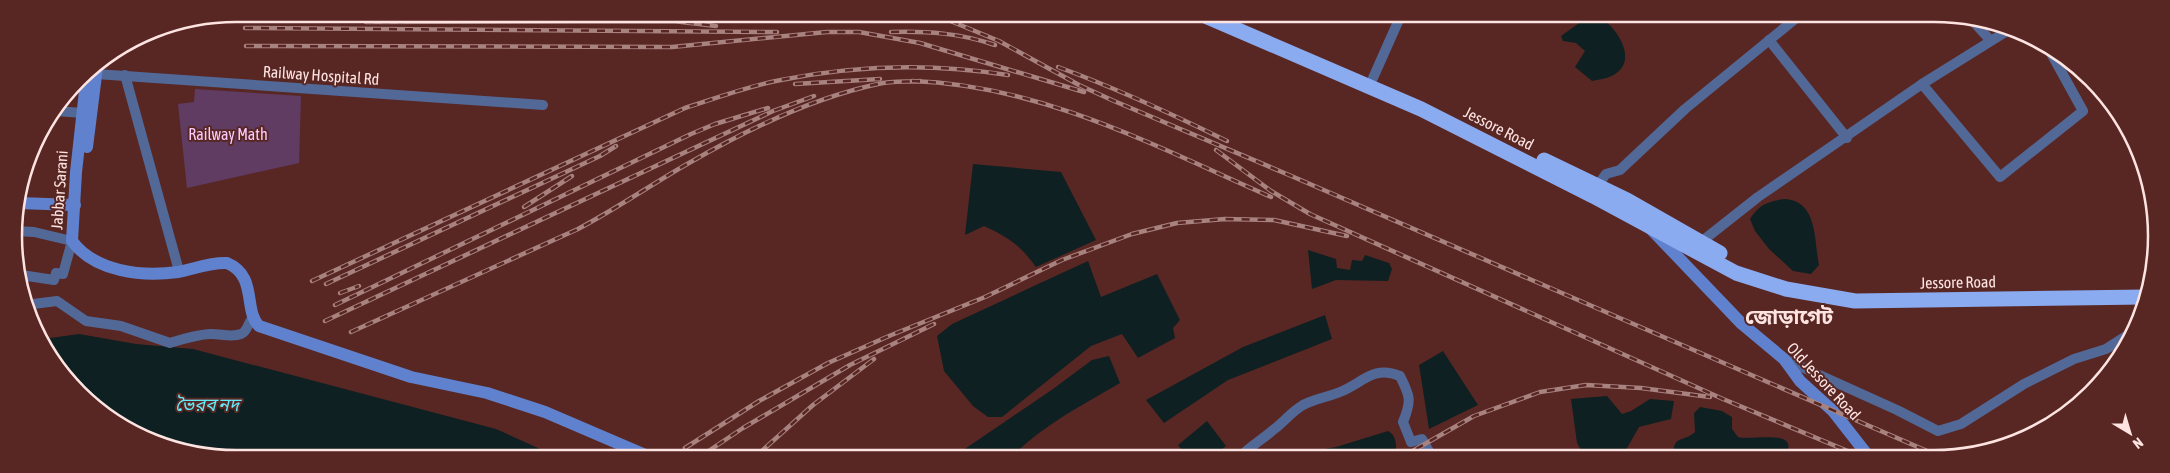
<svg xmlns="http://www.w3.org/2000/svg" width="2170" height="473" viewBox="0 0 2170 473" font-family="'Asap Condensed','Noto Sans Bengali',sans-serif">
  <style>
    .green { fill: #603c63 }
    .water { fill: #0e2021 }
    .lines { fill: none; stroke-linecap: round; stroke-linejoin: round }
    .street { stroke: #526998; stroke-width: 10 }
    .secondary { stroke: #6082ce; stroke-width: 12 }
    .highway { stroke: #8aabf0; stroke-width: 15 }
    .rail-casing { stroke: #a8827f; stroke-width: 4.5 }
    .rail { stroke: #582724; stroke-width: 2.5; stroke-dasharray: 8; stroke-linecap: butt }
    .labels { text-anchor: middle; stroke-width: 4; stroke-linejoin: round; paint-order: stroke }
    .street-label { font-size: 16px; fill: #fee4e1; stroke: #582724 }
    .park-label { font-size: 16px; fill: #fbc9fe; stroke: #582724 }
    .water-label { font-size: 18px; font-style: italic; fill: #63ebf9; stroke: #582724 }
    .district-label { font-size: 21px; font-weight: bold; fill: #fee4e1; stroke: #582724 }
    .rim { fill: none; stroke: #fee4e1; stroke-width: 2.5 }
  </style>
  <rect width="100%" height="100%" fill="#582724"/>
  <path class="green" d="M195,89l106,7 -2,67 -112,25 -9,-84 16,-2z"/>
  <g class="water">
    <path d="M1589,16c5,1 11,2 16,5 12,9 28,33 16,48 -8,9 -19,10 -29,12l-17,-14 10,-16 -9,-8 -13,-2 -2,-5z"/>
    <path d="M973,164l88,8 35,68 -60,27c-16,-22 -28,-30 -52,-41l-19,9z"/>
    <path d="M1784,199c34,1 30,42 35,66l-8,9 -18,-3 -24,-22 -14,-18 -5,-12c10,-15 17,-17 34,-20z"/>
    <path d="M1308,250l28,9 1,9 13,2 2,-10 10,1 3,-6 24,8 3,6 -4,12 -52,-1 -24,9z"/>
    <path d="M1088,261l13,36 56,-23 23,46 -7,8 2,10 -37,20 -16,-24 -31,12 -89,71h-14l-15,-11 -29,-35 -7,-35 15,-12z"/>
    <path d="M1325,315l7,24 -104,41 -64,43 -18,-23 97,-53z"/>
    <path d="M79,334l57,10 57,5 303,80 62,28h-350l-70,-21 -69,-53 -26,-44z"/>
    <path d="M1443,351l35,54 -49,24 -10,-64z"/>
    <path d="M1109,356l11,27c-37,22 -79,43 -108,74h-59l100,-68 39,-29z"/>
    <path d="M1607,396l15,18 9,-3 19,-12 24,2 -3,18 -32,8 -17,30h-37l-8,-14 -6,-44z"/>
    <path d="M1700,407l22,4 10,6v12l6,8c12,4 62,-9 48,17l-5,1 -46,-4 -6,1 -3,5h-52c-2,-23 9,-14 21,-25l-1,-19z"/>
    <path d="M1207,421l19,25 -14,11h-25l-9,-12z"/>
    <path d="M1388,431c10,5 8,17 8,26h-107l7,-3 40,-7z"/>
  </g>
  <g class="lines">
    <g class="street">
      <path d="M1971,19l19,21"/>
      <path d="M1769,40l78,98"/>
      <path d="M96,74l447,31"/>
      <path d="M125,75l54,196"/>
      <path d="M1373,78l28,-63"/>
      <path d="M1922,84l78,93 83,-66 -37,-67"/>
      <path d="M57,111l25,2"/>
      <path d="M1597,186l9,-12 14,-4 65,-61 115,-94"/>
      <path d="M15,231l19,1 38,9 -9,33 -7,-1 -2,7 -33,-5"/>
      <path d="M1701,242l57,-45 164,-113 85,-53"/>
      <path d="M25,305l32,-4 29,20 35,5 49,17c13,-4 25,-8 39,-9 10,-1 22,4 32,0 6,-2 7,-11 11,-15"/>
      <path d="M1784,359l113,51 41,21 23,-7 63,-40 50,-25 32,-10 28,-18"/>
      <path d="M1240,457c10,-11 22,-17 33,-27 11,-8 18,-18 30,-25 11,-6 25,-8 37,-13 23,-9 33,-27 60,-16 10,20 12,24 3,46l8,20 11,-3 10,18"/>
    </g>
    <g class="secondary">
      <path d="M87,73l-11,99 -4,69c23,31 70,36 106,31 16,-3 33,-10 49,-9 31,13 16,47 32,63l152,51 76,16 58,19 105,45"/>
      <path d="M87,147l10,-80"/>
      <path d="M19,203l56,2"/>
      <path d="M1651,229l91,95 42,35 16,22 33,30 36,46"/>
    </g>
    <g class="highway">
      <path d="M1203,15l218,94 172,87 143,77 50,16 69,12 290,-4"/>
      <path d="M1544,160l83,40 93,53"/>
    </g>
    <g class="rail-casing">
      <g id="rail">
        <path d="M936,15l63,26 80,44 35,16 175,74 652,282"/>
        <path d="M366,22l307,-1 43,5"/>
        <path d="M245,28l532,4"/>
        <path d="M891,32c36,-1 69,1 104,13"/>
        <path d="M246,46l426,1 155,-15h32l61,11 164,49"/>
        <path d="M1058,67c58,21 114,47 169,74"/>
        <path d="M912,81c129,4 243,65 359,116"/>
        <path d="M795,84l85,-5"/>
        <path d="M1216,150l55,41 39,23 413,185 139,58"/>
        <path d="M524,207l48,-31"/>
        <path d="M312,281l373,-173c32,-10 63,-22 96,-28 75,-15 151,-17 227,-5"/>
        <path d="M326,284l274,-128 16,-10"/>
        <path d="M340,293l19,-7"/>
        <path d="M335,305l356,-171 24,-10 53,-16"/>
        <path d="M325,321l448,-210 41,-15"/>
        <path d="M351,332l227,-103c38,-20 74,-45 111,-66 59,-34 123,-65 189,-79 13,-3 28,-2 42,-3"/>
        <path d="M685,448l74,-47 69,-38 61,-27 96,-39 77,-37 70,-26 45,-11 48,-4 49,1 73,16"/>
        <path d="M704,454l39,-26 107,-63 84,-41"/>
        <path d="M755,457l58,-52 61,-46"/>
        <path d="M1402,457l72,-41 66,-24 46,-7 55,3 69,9"/>
        <path d="M1808,457l43,-3"/>
      </g>
    </g>
    <use href="#rail" class="rail"/>
  </g>
  <g class="labels">
    <g class="street-label">
      <text transform="translate(321 75) rotate(4)" y="6">Railway Hospital Rd</text>
      <text transform="translate(1499 128) rotate(27)" y="6">Jessore Road</text>
      <text transform="translate(59 190) rotate(-86)" y="6">Jabbar Sarani</text>
      <text transform="translate(1958 282) rotate(-1)" y="6">Jessore Road</text>
      <text transform="translate(1824 381) rotate(47)" y="6">Old Jessore Road</text>
    </g>
    <g class="park-label">
      <text x="228" y="140">Railway Math</text>
    </g>
    <g class="water-label">
      <text x="207" y="411">ভৈরব নদ</text>
    </g>
    <g class="district-label">
      <text x="1789" y="324">জোড়াগেট</text>
    </g>
  </g>
  <path d="M0 0H2170V473H0ZM236 22H1934A214 214 0 0 1 2148 236V236A214 214 0 0 1 1934 450H236A214 214 0 0 1 22 236V236A214 214 0 0 1 236 22Z" fill="#582724" fill-rule="evenodd"/>
  <path class="rim" d="M236 22H1934A214 214 0 0 1 2148 236V236A214 214 0 0 1 1934 450H236A214 214 0 0 1 22 236V236A214 214 0 0 1 236 22Z"/>
  <g transform="translate(2130 433) rotate(142)" stroke="#582724" stroke-width="4" paint-order="stroke">
  <path d="M0-4L9 19L0 12L-9 19Z" fill="#fee4e1"/>
  <text y="-8" font-size="14" font-weight="bold" text-anchor="middle" fill="#fee4e1">N</text>
  </g>
</svg>
